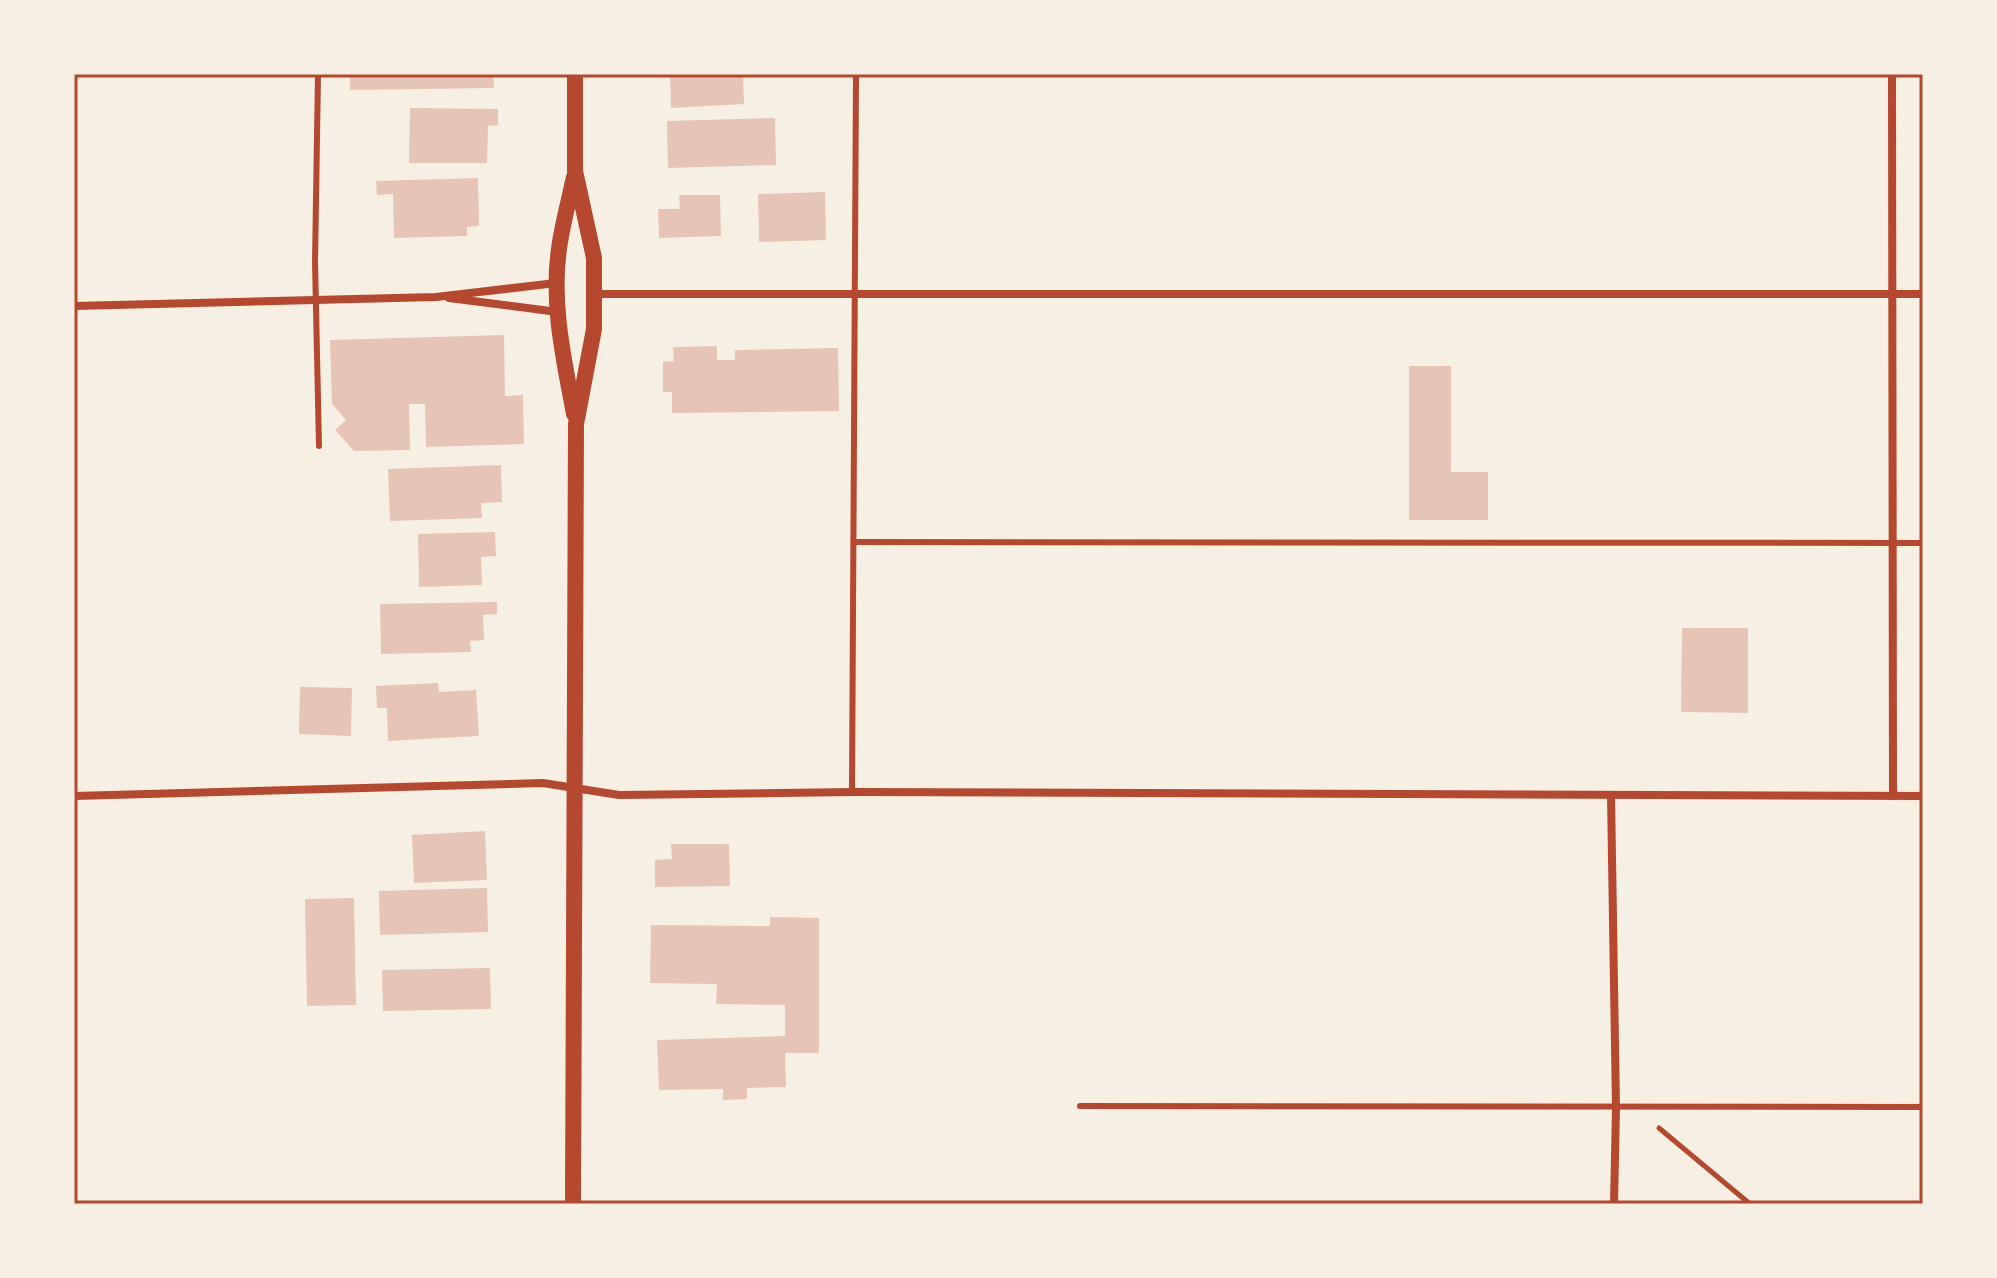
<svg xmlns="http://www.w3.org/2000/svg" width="1997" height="1278" viewBox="0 0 1997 1278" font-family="Roboto,sans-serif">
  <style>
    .building { fill: #e6c5b7 }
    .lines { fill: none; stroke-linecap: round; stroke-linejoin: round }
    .path { stroke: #b5482f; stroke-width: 5 }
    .service { stroke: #b5482f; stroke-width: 6 }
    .minor { stroke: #b5482f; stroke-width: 8 }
    .secondary { stroke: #b5482f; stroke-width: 16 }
    .neatline { fill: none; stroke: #b5482f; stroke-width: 3 }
  </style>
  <rect width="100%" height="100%" fill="#f6efe4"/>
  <g class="building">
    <path d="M350,74h143l1,14 -144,2z"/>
    <path d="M670,74h73l1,30 -73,4z"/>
    <path d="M410,108l88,1v16l-10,1 -1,37h-78z"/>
    <path d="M775,118l1,47 -108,3 -1,-47z"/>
    <path d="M478,178l1,48 -12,1v9l-73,2 -1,-44 -16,1 -1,-14z"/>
    <path d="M825,192l1,48 -67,2 -1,-48z"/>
    <path d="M679,195h41l1,41 -62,2 -1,-29h22z"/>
    <path d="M504,335l1,61 18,-1 1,49 -98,3 -1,-43h-16l1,46 -56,1 -19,-21 11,-10 -14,-16 -2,-64z"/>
    <path d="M717,346v14h18v-10l103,-2 1,63 -167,2v-21h-9v-30l11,-1 -1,-14z"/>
    <path d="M1409,366h42v106h37v48h-79z"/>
    <path d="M501,465l1,37 -21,1 1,15 -92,3 -2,-52z"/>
    <path d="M495,532l1,24 -15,1 1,28 -63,2 -1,-53z"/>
    <path d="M497,602v12l-14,1 1,25 -14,1 1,11 -90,2 -1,-50z"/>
    <path d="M1682,628h66v85l-67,-1z"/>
    <path d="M438,683l1,9 37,-2 3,46 -91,5 -1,-33h-10l-1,-22z"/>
    <path d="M300,687l52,1 -1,48 -52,-2z"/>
    <path d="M485,831l2,49 -73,3 -2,-48z"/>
    <path d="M671,844h58l1,42 -75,1v-27l17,-1z"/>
    <path d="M487,888l1,44 -108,3 -1,-44z"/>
    <path d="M354,898l2,107 -49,1 -2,-107z"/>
    <path d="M770,917l49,1v135h-34l1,34 -39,1v11l-24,1v-11l-64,1 -2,-50 128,-4v-31l-69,-1 1,-20 -67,-1 1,-58 119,1z"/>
    <path d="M490,968l1,41 -108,2 -1,-41z"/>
  </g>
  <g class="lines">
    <path class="path" d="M1659,1128l91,76"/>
    <g class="service">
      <path d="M318,74l-3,188 4,184"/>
      <path d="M855,542l1068,1"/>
      <path d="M852,792l4,-718"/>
      <path d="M1080,1106l843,1"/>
    </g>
    <g class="minor">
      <path d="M1892,74l1,722"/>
      <path d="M594,294h1329"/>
      <path d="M449,298l109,14"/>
      <path d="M74,306l362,-9 120,-14"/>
      <path d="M1611,795l5,313 -2,96"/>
      <path d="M74,796l469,-13 76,12 233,-3 1071,4"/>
    </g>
    <g class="secondary">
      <path d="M574,177c-5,24 -12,48 -15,72 -8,55 5,111 15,165"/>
      <path d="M573,1204l3,-780 18,-95v-71l-19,-87v-97"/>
    </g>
  </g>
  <rect width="1997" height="1278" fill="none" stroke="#f6efe4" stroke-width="152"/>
  <rect x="76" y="76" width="1845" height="1126" class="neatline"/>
</svg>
